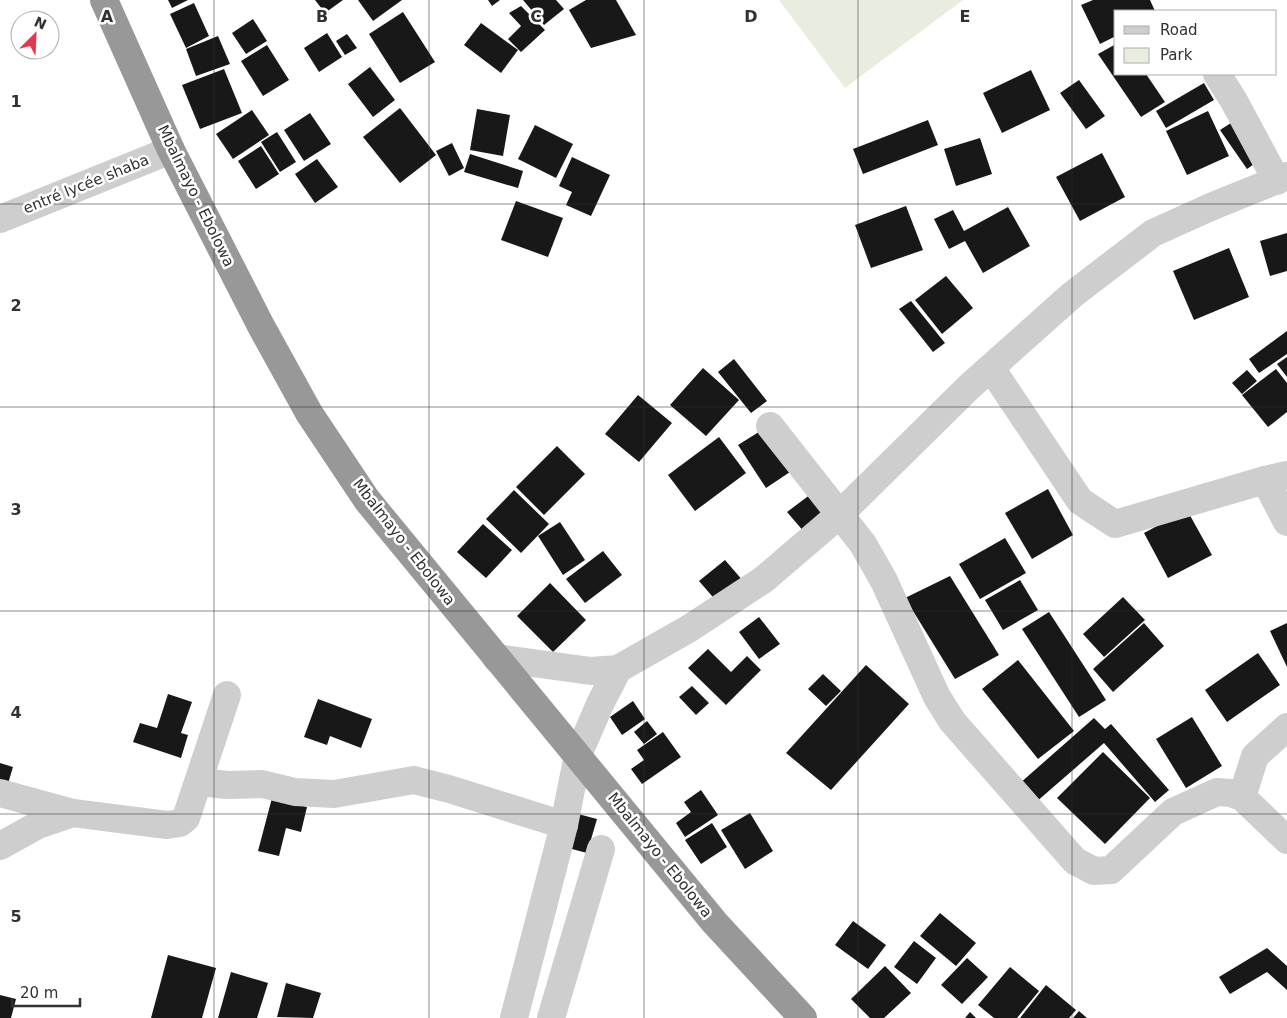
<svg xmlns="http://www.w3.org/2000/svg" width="1287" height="1018" viewBox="0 0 1287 1018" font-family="'DejaVu Sans',sans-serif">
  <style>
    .green { fill: #e8eddf }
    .building { fill: #181818 }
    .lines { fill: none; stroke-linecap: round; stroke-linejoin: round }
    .minor { stroke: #cecece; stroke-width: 28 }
    .highway { stroke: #989898; stroke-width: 28 }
    .grid { fill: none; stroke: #313131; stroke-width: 1; stroke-opacity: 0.55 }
    .labels { text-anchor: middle; stroke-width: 5; stroke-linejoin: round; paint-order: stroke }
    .street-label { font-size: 15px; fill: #313131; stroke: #fff }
    .grid-label { font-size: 16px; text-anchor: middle; font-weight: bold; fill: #313131; stroke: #fff; stroke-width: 5; stroke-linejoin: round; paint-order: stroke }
  </style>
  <rect width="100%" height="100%" fill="#fff"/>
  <path class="green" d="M779,0h184l-118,88z"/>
  <g class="building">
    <path d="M168,0h20l-16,8z"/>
    <path d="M315,0h28l-18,13z"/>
    <path d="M358,0h44l-29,21z"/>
    <path d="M488,0h12l-8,6z"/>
    <path d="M523,0h33l8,9 -20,16z"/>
    <path d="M586,0h30l20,35 -45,13 -22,-38z"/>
    <path d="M1093,0h57l5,11h-39v25l-16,8 -19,-39z"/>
    <path d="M194,3l15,33 -23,12 -16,-34z"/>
    <path d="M521,6l24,24 -24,22 -13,-13 13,-13 -12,-13z"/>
    <path d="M403,12l32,50 -35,21 -31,-49z"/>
    <path d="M253,19l14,22 -21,13 -14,-21z"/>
    <path d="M481,23l37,27 -17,23 -37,-28z"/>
    <path d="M327,33l15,24 -23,15 -15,-24z"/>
    <path d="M347,34l10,14 -12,7 -9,-14z"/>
    <path d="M218,36l12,28 -34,12 -10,-27z"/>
    <path d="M1116,44v30h30l19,28 -24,15 -43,-63z"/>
    <path d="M267,45l22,35 -26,16 -22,-35z"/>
    <path d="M370,67l25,33 -22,17 -25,-33z"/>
    <path d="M224,69l18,44 -42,16 -18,-44z"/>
    <path d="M1031,70l19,40 -48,23 -19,-40z"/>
    <path d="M1079,80l26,36 -19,13 -26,-36z"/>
    <path d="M1204,83l10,17 -48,28 -10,-17z"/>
    <path d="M400,108l36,47 -36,28 -37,-46z"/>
    <path d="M477,109l33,6 -7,41 -33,-6z"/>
    <path d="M252,110l17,25 -36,24 -17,-25z"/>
    <path d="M1208,111l21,45 -42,19 -21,-44z"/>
    <path d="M310,113l21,31 -27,17 -20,-31z"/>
    <path d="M928,120l10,25 -75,29 -10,-25z"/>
    <path d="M1234,121l26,39 -13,9 -27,-39z"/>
    <path d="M535,125l38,19 -17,34 -38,-19z"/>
    <path d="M277,132l19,30 -16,10 -19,-30z"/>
    <path d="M980,138l12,36 -36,12 -12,-37z"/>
    <path d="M452,143l12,25 -15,8 -13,-25z"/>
    <path d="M261,146l18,28 -23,15 -18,-28z"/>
    <path d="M1102,153l23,44 -45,24 -24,-44z"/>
    <path d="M470,154l53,17 -5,17 -54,-16z"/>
    <path d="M572,157l38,18 -19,41 -25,-11 6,-13 -13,-6z"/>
    <path d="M317,159l21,28 -23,16 -20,-29z"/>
    <path d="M516,201l47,17 -15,39 -47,-17z"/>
    <path d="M906,206l17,44 -52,18 -16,-43z"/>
    <path d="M1008,207l22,39 -47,27 -18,-32 -16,8 -15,-30 19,-9 11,21z"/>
    <path d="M1287,233v38l-17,5 -10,-35z"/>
    <path d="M1229,248l20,49 -55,23 -21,-49z"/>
    <path d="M946,276l27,32 -31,26 -27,-34z"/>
    <path d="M911,301l34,42 -12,9 -34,-43z"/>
    <path d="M1287,331v23l-28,19 -10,-14z"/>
    <path d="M1287,357v20l-10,-13z"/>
    <path d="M734,359l33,42 -16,12 -33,-41z"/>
    <path d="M703,368l36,32 -33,36 -36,-31z"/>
    <path d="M1276,369l11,14v29l-19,15 -26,-32z"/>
    <path d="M1247,370l10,11 -15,13 -10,-11z"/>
    <path d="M638,395l34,28 -33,39 -34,-28z"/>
    <path d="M762,430l28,42 -24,16 -28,-43z"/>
    <path d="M719,437l27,36 -51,38 -27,-36z"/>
    <path d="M557,446l28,28 -41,41 -28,-28z"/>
    <path d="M1048,489l25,46 -41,24 -27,-46z"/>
    <path d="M514,490l35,34 -28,29 -35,-34z"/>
    <path d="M811,494l15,20 -21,19 -18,-21z"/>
    <path d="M1187,510l25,45 -44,23 -24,-45z"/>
    <path d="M560,522l25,38 -22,15 -25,-39z"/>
    <path d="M483,524l29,26 -26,28 -29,-26z"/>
    <path d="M1005,538l21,35 -46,26 -21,-35z"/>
    <path d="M603,551l19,24 -37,28 -19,-24z"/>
    <path d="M725,560l19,22 -26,21 -19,-22z"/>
    <path d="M950,576l49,79 -44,24 -50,-81z"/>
    <path d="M1020,580l18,30 -35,20 -18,-30z"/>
    <path d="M550,583l36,37 -33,32 -36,-36z"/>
    <path d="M1123,597l22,23 -41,37 -21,-23z"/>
    <path d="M1049,612l57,88 -27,17 -57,-88z"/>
    <path d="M759,617l21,27 -21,15 -20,-27z"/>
    <path d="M1144,623l20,23 -51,46 -20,-23z"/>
    <path d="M1287,623v44l-17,-36z"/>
    <path d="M708,649l23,23 16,-16 14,14 -35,35 -38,-37z"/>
    <path d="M1258,653l22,32 -53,37 -22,-32z"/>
    <path d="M1018,660l56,71 -36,28 -56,-70z"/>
    <path d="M866,665l43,39 -78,86 -45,-37z"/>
    <path d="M823,674l18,17 -15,15 -18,-17z"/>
    <path d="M692,686l17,17 -13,12 -17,-18z"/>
    <path d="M168,694l24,8 -11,31 7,2 -7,23 -48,-16 7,-19 17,5z"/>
    <path d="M318,699l54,20 -11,29 -31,-12 -3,9 -23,-8z"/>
    <path d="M633,701l12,18 -23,16 -12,-18z"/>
    <path d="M1192,717l30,49 -36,22 -30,-49z"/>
    <path d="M1094,718l11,11 6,-5 58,66 -14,12 -51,-59 -69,60 -16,-19z"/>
    <path d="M647,721l10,13 -13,10 -10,-12z"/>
    <path d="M663,732l18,25 -39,27 -11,-15 13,-9 -7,-10z"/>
    <path d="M1103,752l47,46 -45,46 -48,-46z"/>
    <path d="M0,763l13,4 -6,20 -7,-2z"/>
    <path d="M701,790l17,25 -33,22 -9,-14 15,-11 -7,-10z"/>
    <path d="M272,798l35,9 -6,25 -15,-4 -7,28 -21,-5z"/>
    <path d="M750,813l23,38 -28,18 -24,-39z"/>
    <path d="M578,814l19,5 -10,34 -19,-5z"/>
    <path d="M712,823l15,24 -26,17 -16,-24z"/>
    <path d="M940,913l36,30 -20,23 -36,-30z"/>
    <path d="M853,921l33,24 -18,24 -33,-24z"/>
    <path d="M914,941l22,17 -19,26 -23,-17z"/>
    <path d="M1267,948l20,18v24l-20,-18 -37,22 -11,-17z"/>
    <path d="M168,955l48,13 -14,50h-51z"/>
    <path d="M967,958l21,19 -26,27 -21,-19z"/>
    <path d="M885,966l26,27 -27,25h-14l-19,-19z"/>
    <path d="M1010,967l29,24 -22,27h-23l-16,-13z"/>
    <path d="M231,972l37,11 -11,35h-39z"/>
    <path d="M286,983l35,10 -8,25 -36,-1z"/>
    <path d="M1046,985l30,25 -7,8h-49z"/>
    <path d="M0,995l16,4 -5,19h-11z"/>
    <path d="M1079,1011l8,7h-14z"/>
    <path d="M970,1012l6,6h-11z"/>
  </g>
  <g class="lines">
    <g class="minor">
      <path d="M1217,74l17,27 43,80"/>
      <path d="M0,219l171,-69"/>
      <path d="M991,368l89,133 35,23 150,-44 22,-5"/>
      <path d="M770,426l93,118 21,37 53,116 15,24 123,140 19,10 17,-1 62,-58 44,-20 14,1 11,4 45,43"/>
      <path d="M1265,480l22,42"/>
      <path d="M496,658l95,13 27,-2 72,-41 73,-48 77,-66 130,-128 102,-91 81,-62 60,-27 74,-30"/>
      <path d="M199,782l28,3 35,-1 33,8 39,2 80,-14 35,9 115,36"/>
      <path d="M0,793l73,20"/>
      <path d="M1242,797l13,-41 32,-29"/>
      <path d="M0,846l38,-21 35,-12 94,12 13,-2 6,-5 41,-123"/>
      <path d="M514,1018l50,-193 14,-70 22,-51 18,-35"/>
      <path d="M551,1018l50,-169"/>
    </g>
    <path class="highway" d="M104,0l67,150 90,176 48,87 58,87 348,423 88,95"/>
  </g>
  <path class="grid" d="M214,0v1018M429,0v1018M644,0v1018M858,0v1018M1072,0v1018M0,204h1287M0,407h1287M0,611h1287M0,814h1287"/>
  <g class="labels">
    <g class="street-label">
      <text transform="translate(86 184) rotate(-22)" y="5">entré lycée shaba</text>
      <text transform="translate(196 196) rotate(64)" y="5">Mbalmayo - Ebolowa</text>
      <text transform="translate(404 542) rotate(52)" y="5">Mbalmayo - Ebolowa</text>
      <text transform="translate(660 855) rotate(51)" y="5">Mbalmayo - Ebolowa</text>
    </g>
  </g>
  <g class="grid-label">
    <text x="107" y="22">A</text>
    <text x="322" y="22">B</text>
    <text x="536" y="22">C</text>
    <text x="751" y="22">D</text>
    <text x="965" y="22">E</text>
    <text x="16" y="107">1</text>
    <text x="16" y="311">2</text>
    <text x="16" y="515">3</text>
    <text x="16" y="718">4</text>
    <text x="16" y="922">5</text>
  </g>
  <rect x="1114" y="10" width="162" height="65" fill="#ffffff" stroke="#adadad"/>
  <rect x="1124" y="26" width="25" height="8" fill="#cecece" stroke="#adadad"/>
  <text x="1160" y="35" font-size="15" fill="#313131">Road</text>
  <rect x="1124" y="48" width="25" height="15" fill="#e8eddf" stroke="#adadad"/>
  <text x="1160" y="60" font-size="15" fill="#313131">Park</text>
  <g transform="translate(35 35) rotate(24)"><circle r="24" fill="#ffffff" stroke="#adadad"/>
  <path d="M0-4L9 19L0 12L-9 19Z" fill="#e5364d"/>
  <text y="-8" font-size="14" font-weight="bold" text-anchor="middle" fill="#313131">N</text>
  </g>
  <path d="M12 998v8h68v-8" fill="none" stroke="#313131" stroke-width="2.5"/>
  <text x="20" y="998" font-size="15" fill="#313131" stroke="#ffffff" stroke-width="4" paint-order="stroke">20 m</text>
</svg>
